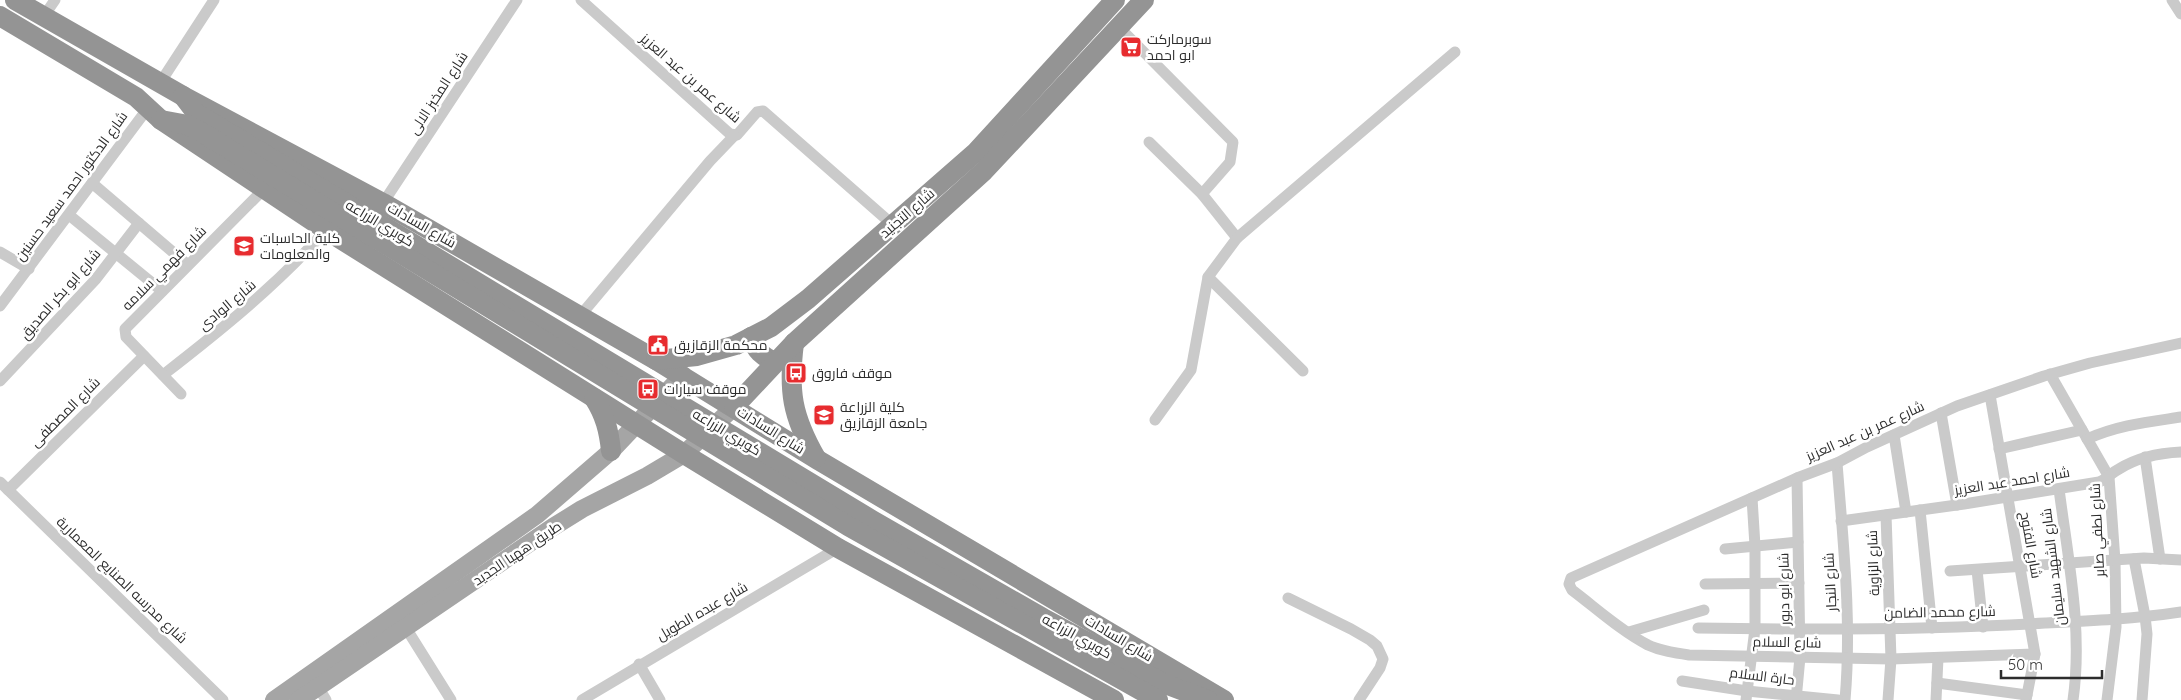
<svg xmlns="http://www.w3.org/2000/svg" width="2181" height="700" viewBox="0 0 2181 700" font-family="Quicksand,Cairo,sans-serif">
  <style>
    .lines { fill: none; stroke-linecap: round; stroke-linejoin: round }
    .street { stroke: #cacaca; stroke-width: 11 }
    .primary { stroke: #a5a5a5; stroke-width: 18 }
    .highway { stroke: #949494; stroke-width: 20 }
    .highway-bridge { stroke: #949494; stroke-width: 20 }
    .labels { text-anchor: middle; stroke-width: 5; stroke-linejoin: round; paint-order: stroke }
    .poi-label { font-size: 14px; fill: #2d2d2d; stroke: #fff; text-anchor: start }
    .street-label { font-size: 14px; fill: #2d2d2d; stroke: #fff }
  </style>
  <rect width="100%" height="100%" fill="#fff"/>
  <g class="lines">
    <g class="street">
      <path d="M581,0l149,134 7,1 20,-23 6,-1 130,114"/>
      <path d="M2172,0l9,14"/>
      <path d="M44,16l11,-16"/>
      <path d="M1119,27l114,115 -3,20 -28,32"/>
      <path d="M160,83l54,-83"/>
      <path d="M1149,142l53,52 35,44"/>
      <path d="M92,183l96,82"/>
      <path d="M383,203l134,-203"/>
      <path d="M69,215l93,76"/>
      <path d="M0,252l29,17"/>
      <path d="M1208,277l95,94"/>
      <path d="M0,306l148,-198"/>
      <path d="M580,316l130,-155 24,-25"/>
      <path d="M2050,374l59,103 6,84 1,66 -9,73"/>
      <path d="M163,375c58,-45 114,-90 163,-145"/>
      <path d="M0,381l96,-102 43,-56"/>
      <path d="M181,394l-55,-57 -1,-8 139,-140"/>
      <path d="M1990,395l45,259 -9,46"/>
      <path d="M1941,413l16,92"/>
      <path d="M1155,420l36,-50 17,-93 29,-39 218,-186"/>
      <path d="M1894,435l12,77"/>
      <path d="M2087,439c31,-14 61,-17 94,-22"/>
      <path d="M1999,449l83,-19"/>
      <path d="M2145,457l15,102"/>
      <path d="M1837,463c6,79 15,158 8,237"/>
      <path d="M0,482l223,218"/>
      <path d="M2059,489c9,70 24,141 14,211"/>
      <path d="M8,490l136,-134"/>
      <path d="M1920,510l12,118"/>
      <path d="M1886,515l5,144 -3,41"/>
      <path d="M1841,521l123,-17 135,-22c8,-3 12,-9 20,-13 19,-12 40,-16 62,-17"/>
      <path d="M1725,549l73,-7"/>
      <path d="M2134,559l11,57 2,18 -5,66"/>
      <path d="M1977,570l6,57"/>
      <path d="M1950,571l194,-13 37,2"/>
      <path d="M1705,584l94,-1"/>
      <path d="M1288,598l63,31 19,11 7,6 6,13 -3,9 -21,32"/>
      <path d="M406,628l45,72"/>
      <path d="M1698,628c116,2 231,2 347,-5 45,-2 91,-4 136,-11"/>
      <path d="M1629,632l75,-22"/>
      <path d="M2035,654l-144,5 -202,-4c-14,-2 -28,-4 -41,-10 -27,-14 -52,-37 -76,-55l-3,-6 2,-6 226,-100 40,-15 30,-16 90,-41 87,-30 46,-13 91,-20"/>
      <path d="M639,664l21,36"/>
      <path d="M1682,681l65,10 91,9"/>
      <path d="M1937,683l90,12"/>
      <path d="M318,687l8,13"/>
      <path d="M582,700l256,-152"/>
      <path d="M1746,700l9,-71v-83l-3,-48"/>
      <path d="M1796,700l4,-43 -3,-179"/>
      <path d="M1936,700l2,-42"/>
    </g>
    <g class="primary">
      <path d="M274,700l263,-185 74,-64 72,-76"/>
      <path d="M299,700l254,-173 29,-18 65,-33 37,-22 50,-47"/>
    </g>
    <g class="highway">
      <path d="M15,0l168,96 200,107 273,157 162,100 406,240"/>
      <path d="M0,16l136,81 25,23 165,110 358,224 154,94 276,152"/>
      <path d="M751,337c5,14 11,19 24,25"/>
      <path d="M794,343c-6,48 -2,73 22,115"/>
      <path d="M656,360l41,-4 39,-11 35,-18 37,-28 168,-147 139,-152"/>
      <path d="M594,398c11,17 15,33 17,53"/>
      <path d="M734,407l60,-64 190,-172 160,-171"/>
    </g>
    <g class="highway-bridge">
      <path d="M183,96l13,17 676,407 171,98 122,66 43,16"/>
      <path d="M161,120l27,5 13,7 647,394 310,174"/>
    </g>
  </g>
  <defs>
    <g id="supermarket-square" transform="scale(1.125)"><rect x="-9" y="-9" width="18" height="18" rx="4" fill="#e72c2f" stroke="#fff"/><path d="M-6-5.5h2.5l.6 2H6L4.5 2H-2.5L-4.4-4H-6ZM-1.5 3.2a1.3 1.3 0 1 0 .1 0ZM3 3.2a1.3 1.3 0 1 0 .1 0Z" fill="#fff"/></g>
    <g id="university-square" transform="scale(1.125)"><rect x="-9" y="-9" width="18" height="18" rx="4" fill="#e72c2f" stroke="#fff"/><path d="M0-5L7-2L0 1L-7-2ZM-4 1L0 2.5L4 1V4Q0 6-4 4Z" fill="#fff"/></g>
    <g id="civic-square" transform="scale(1.125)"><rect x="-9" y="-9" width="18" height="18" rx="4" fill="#e72c2f" stroke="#fff"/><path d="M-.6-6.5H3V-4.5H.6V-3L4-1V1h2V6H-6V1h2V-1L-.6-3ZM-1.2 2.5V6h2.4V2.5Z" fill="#fff"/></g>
    <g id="bus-square" transform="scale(1.125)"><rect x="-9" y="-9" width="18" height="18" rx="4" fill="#e72c2f" stroke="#fff"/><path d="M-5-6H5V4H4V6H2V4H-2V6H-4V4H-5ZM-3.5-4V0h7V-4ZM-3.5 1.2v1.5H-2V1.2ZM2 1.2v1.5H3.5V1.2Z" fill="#fff"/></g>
    <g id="school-square" transform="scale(1.125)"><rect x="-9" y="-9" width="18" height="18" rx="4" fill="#e72c2f" stroke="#fff"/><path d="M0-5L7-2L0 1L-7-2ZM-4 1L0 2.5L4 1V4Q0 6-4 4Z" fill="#fff"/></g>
  </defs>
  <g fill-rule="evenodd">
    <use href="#supermarket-square" x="1131" y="47"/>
    <use href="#university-square" x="244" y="246"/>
    <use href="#civic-square" x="658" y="345"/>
    <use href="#bus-square" x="796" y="373"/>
    <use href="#bus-square" x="648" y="389"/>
    <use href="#school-square" x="824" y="415"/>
  </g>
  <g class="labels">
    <g class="poi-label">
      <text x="1147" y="44">سوبرماركت<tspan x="1147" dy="16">ابو احمد</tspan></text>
      <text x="260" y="243">كلية الحاسبات<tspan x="260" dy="16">والمعلومات</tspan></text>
      <text x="674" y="350">محكمة الزقازيق</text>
      <text x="812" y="378">موقف فاروق</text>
      <text x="664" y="394">موقف سيارات</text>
      <text x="840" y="412">كلية الزراعة<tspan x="840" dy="16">جامعة الزقازيق</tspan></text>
    </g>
    <g class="street-label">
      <text transform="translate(691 78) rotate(41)" y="5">شارع عمر بن عبد العزيز</text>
      <text transform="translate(438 93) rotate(-57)" y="5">شارع المخبز الالى</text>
      <text transform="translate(71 186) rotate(-54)" y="5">شارع الدكتور احمد سعيد حسنين</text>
      <text transform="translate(907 213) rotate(-41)" y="5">شارع التجنيد</text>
      <text transform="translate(380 223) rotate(31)" y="5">كوبري الزراعه</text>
      <text transform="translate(422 225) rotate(30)" y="5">شارع السادات</text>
      <text transform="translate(164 268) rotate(-45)" y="5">شارع فهمي سلامه</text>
      <text transform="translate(60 294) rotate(-49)" y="5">شارع ابو بكر الصديق</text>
      <text transform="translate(227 305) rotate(-40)" y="5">شارع الوادى</text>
      <text transform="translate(65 412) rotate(-45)" y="5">شارع المصطفى</text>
      <text transform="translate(771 430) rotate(32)" y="5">شارع السادات</text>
      <text transform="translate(1865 431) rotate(-24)" y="5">شارع عمر بن عبد العزيز</text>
      <text transform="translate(727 432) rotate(31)" y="5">كوبري الزراعه</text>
      <text transform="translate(2012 481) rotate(-9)" y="5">شارع احمد عبد العزيز</text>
      <text transform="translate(2097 530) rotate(-93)" y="5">شارع لطفي صابر</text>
      <text transform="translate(2031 545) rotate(80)" y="5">شارع الفتوح</text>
      <text transform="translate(517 553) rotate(-34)" y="5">طريق ههيا الجديد</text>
      <text transform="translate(1873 563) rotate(-92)" y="5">شارع الزاوية</text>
      <text transform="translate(2053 567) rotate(-97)" y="5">شارع الشهيد سليمان</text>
      <text transform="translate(122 580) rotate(44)" y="5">شارع مدرسه الصنايع المعمارية</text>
      <text transform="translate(1830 582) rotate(-93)" y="5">شارع النجار</text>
      <text transform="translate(1784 589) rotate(-91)" y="5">شارع ابو دبور</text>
      <text transform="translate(702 611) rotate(-30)" y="5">شارع عبده الطويل</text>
      <text transform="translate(1940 612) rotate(-1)" y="5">شارع محمد الضامن</text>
      <text transform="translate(1077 636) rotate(29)" y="5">كوبري الزراعه</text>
      <text transform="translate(1119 638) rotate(31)" y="5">شارع السادات</text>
      <text transform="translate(1787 642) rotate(1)" y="5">شارع السلام</text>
      <text transform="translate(1762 676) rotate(7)" y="5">حارة السلام</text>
    </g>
  </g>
  <path d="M2001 670v8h101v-8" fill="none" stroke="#2d2d2d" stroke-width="2.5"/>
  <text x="2008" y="670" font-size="15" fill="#2d2d2d" stroke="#ffffff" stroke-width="4" paint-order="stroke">50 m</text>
</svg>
